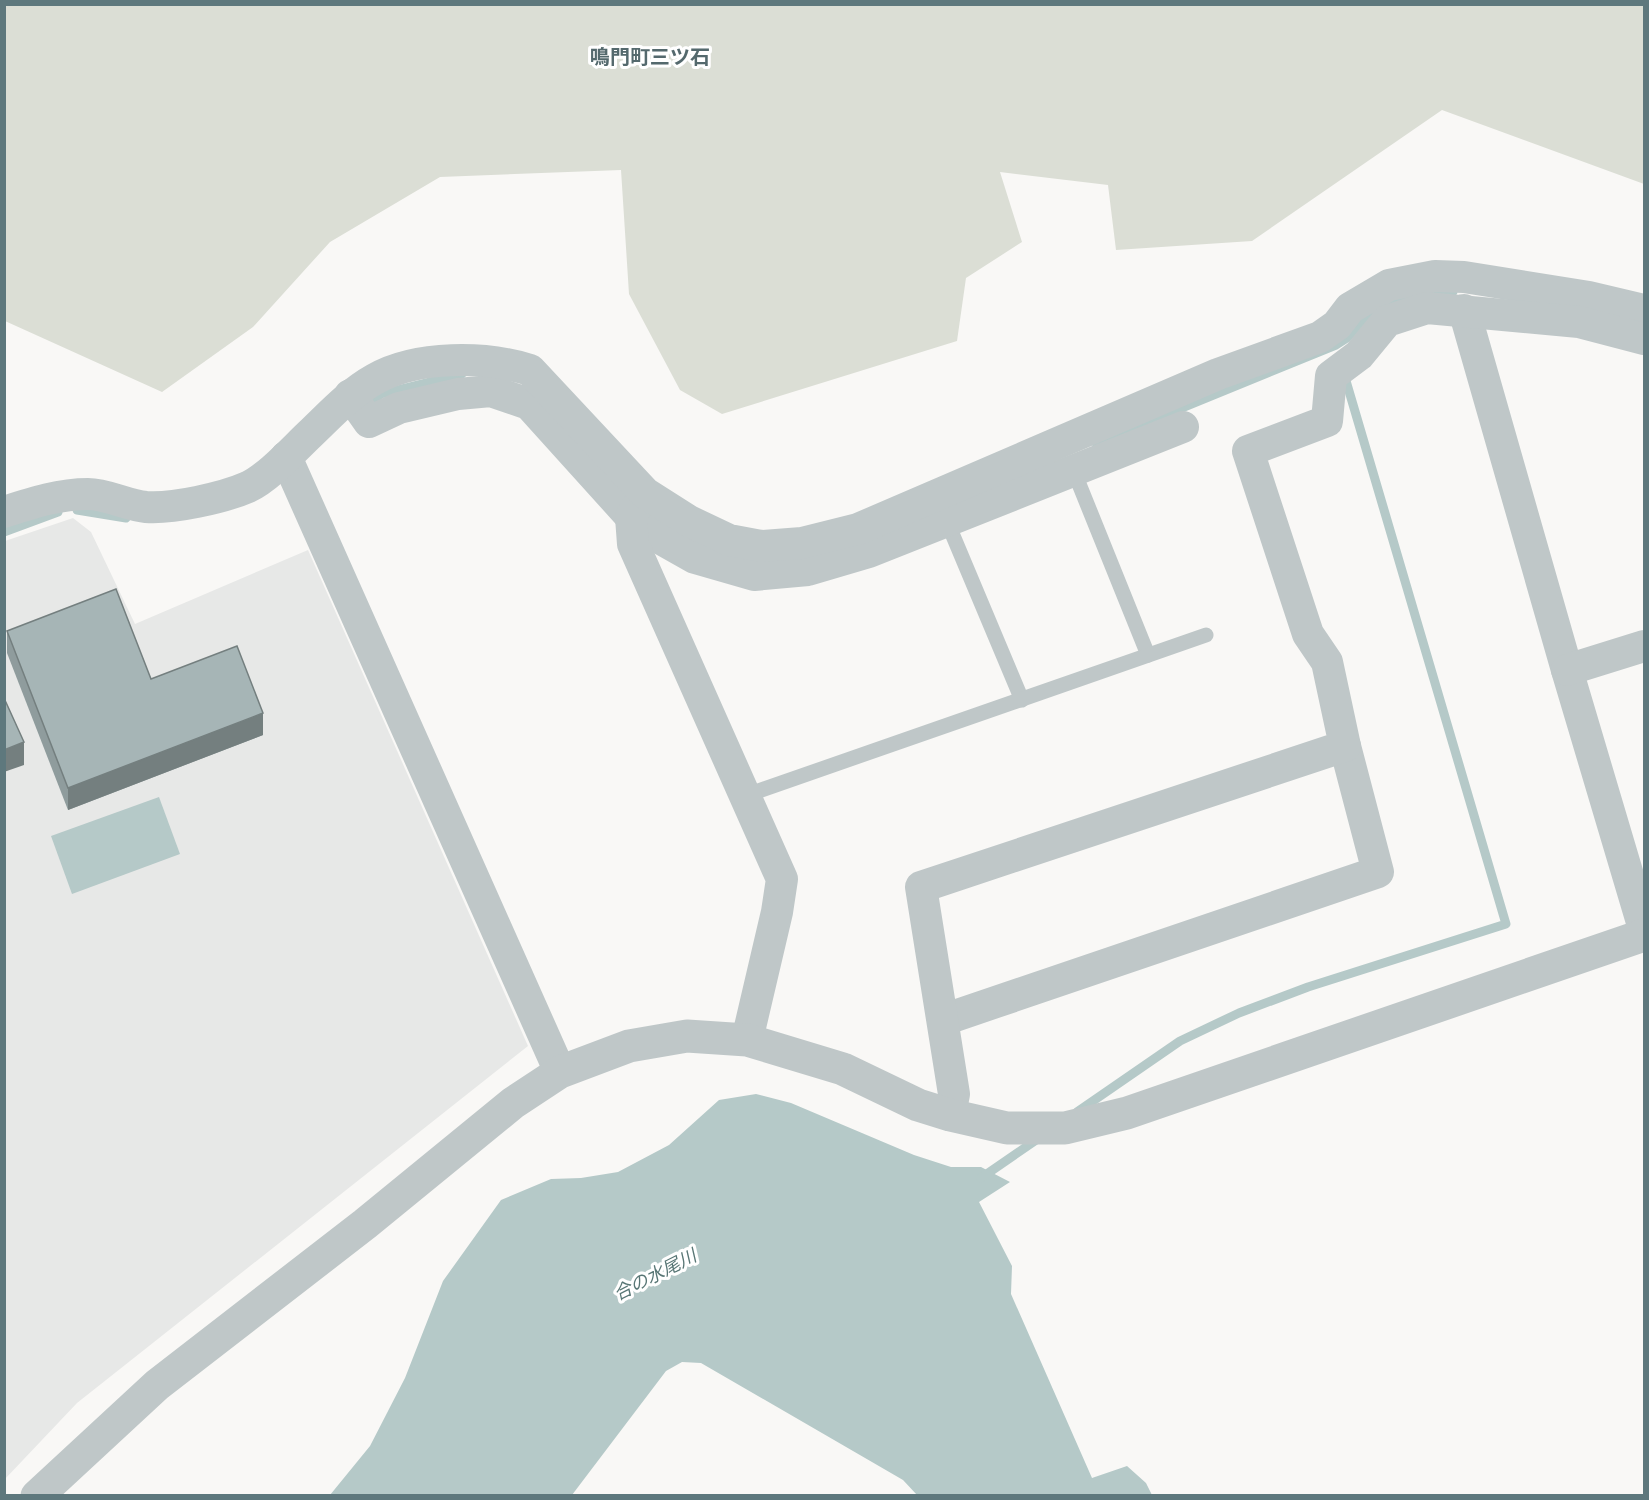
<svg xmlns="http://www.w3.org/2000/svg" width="1649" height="1500" viewBox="0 0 1649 1500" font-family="'IBM Plex Sans','Noto Sans JP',sans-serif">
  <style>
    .built { fill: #e7e8e7 }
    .green { fill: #dbded5 }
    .water { fill: #b5c9c8 }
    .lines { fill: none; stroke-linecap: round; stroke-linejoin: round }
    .stream { stroke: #b5c9c8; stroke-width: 9 }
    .service { stroke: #bfc7c8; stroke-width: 15 }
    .minor { stroke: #bfc7c8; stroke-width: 32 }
    .tertiary { stroke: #bfc7c8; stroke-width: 33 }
    .wall { fill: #8f9c9d }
    .shaded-wall { fill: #747f7f }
    .building { fill: #a6b5b6; stroke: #747f7f; stroke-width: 1.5 }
    .labels { text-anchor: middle; stroke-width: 6; stroke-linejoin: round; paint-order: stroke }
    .water-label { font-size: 18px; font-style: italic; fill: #587675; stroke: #fff }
    .quarter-label { font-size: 20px; font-weight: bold; fill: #54696d; stroke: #fff }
  </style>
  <rect width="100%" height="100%" fill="#f9f8f6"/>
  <path class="built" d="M73,518l18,14 44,92 173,-74 220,496 -451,357 -72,76v-938z"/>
  <path class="green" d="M4,5h1640v179l-202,-74 -190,131 -136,9 -8,-65 -108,-13 22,70 -56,36 -9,63 -235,73 -42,-24 -51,-96 -8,-124 -181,7 -110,65 -77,85 -91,65 -157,-71z"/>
  <g class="water">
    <path d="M159,797l21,57 -108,40 -21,-58z"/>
    <path d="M756,1094l35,9 123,52 37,12h30l29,15 -31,20 33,64 -1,28 81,184 35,-12 19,17 6,12h-235l-14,-15 -202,-117 -19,-1 -16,9 -94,124h-242l40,-49 35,-68 38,-97 58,-81 50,-21 30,-1 37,-6 51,-27 50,-45z"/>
  </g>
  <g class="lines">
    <g class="stream">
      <path d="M1382,306l41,-13 30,-1"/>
      <path d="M363,407l18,-13 81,-20"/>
      <path d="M1096,443l240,-98 11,-7 23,-26"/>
      <path d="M77,510l49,8"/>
      <path d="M4,532l54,-20"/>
      <path d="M1077,1112l103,-71 59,-28 69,-26 198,-63 -162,-550"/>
      <path d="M981,1178l58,-40"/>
    </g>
    <g class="service">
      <path d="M1073,469l75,186"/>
      <path d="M946,519l76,181"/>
      <path d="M744,796l462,-161"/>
    </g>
    <g class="minor">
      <path d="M1464,310l103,360 77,259"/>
      <path d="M350,395l19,27 30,-14 59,-14 33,-3 38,13 102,113 25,19 39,22 59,17 54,-5 61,-18 314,-125"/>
      <path d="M286,457l274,615"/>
      <path d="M636,508l-5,9 2,27 149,335 -5,33 -30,128"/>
      <path d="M4,512c28,-9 55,-18 84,-18 19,0 38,11 58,13 26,2 77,-9 102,-20 21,-10 45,-37 62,-53 21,-20 40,-41 65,-55 42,-24 111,-23 155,-9l115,123 44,28 40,19 32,6 41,-3 56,-14 360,-155 102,-37 17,-12 13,-17 39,-23 46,-9 29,1 125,20 55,13"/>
      <path d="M1567,670l77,-24"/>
      <path d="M943,1020l435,-148 -33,-126"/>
      <path d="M950,1115l4,-21 -33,-207 424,-141 -18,-84 -19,-28 -60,-183 79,-30 4,-45 28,-21 28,-34 40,-13 152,14 65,17"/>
    </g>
    <path class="tertiary" d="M37,1496l120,-111 208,-161 148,-121 47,-31 69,-26 58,-10 60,4 96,29 75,36 32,10 57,13h58l62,-15 517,-178"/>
  </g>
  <path class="wall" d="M7,631l144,48 112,56 -195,75 -61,-157z"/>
  <g class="shaded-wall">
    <path d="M263,713v22l-195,75v-22z"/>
    <path d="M24,742v23l-20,7v-22z"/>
  </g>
  <g class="building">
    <path d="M116,589l35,90 86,-33 26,67 -195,75 -61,-157z"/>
    <path d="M4,698l20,44 -20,8z"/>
  </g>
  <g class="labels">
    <g class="water-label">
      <text transform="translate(655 1275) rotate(-27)" y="6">合の水尾川</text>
    </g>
    <g class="quarter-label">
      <text x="650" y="64">鳴門町三ツ石</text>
    </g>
  </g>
  <rect width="1649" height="1500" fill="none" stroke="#5e787d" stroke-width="12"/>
</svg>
